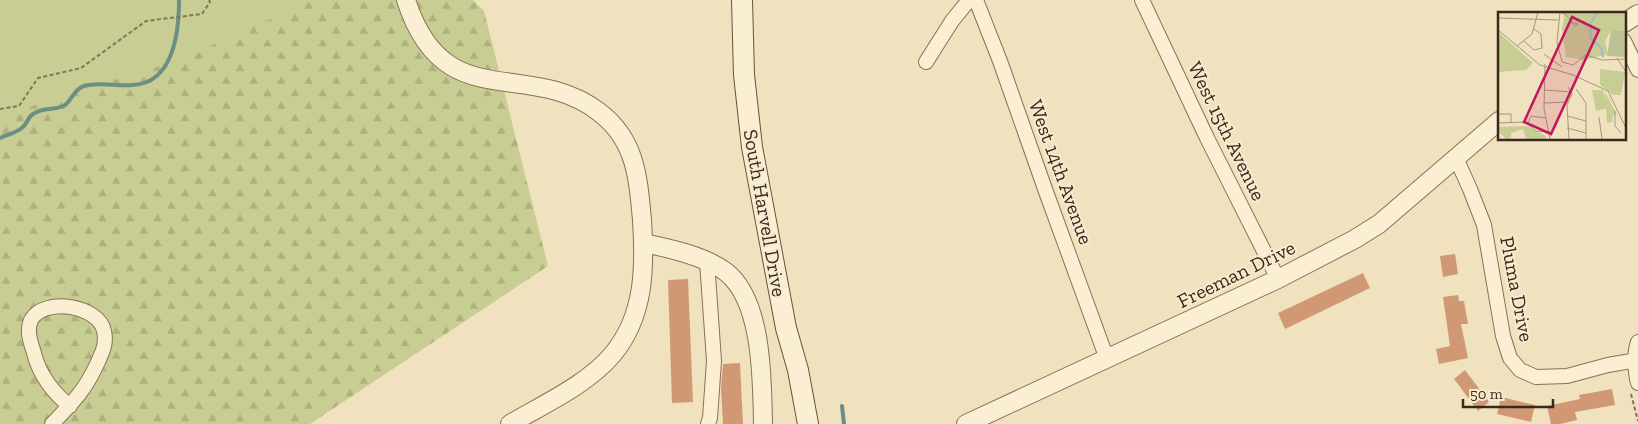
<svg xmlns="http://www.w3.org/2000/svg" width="1638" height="424" viewBox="0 0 1638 424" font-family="'Zilla Slab',serif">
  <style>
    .forest { fill: url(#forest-firs) }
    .park { fill: #c8ce93 }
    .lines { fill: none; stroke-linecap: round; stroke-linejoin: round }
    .stream { stroke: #6a9086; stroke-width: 4 }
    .building { fill: #d09974 }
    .minor-casing { stroke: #897157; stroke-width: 16 }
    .tertiary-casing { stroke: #897157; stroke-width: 20 }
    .secondary-casing { stroke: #6b523a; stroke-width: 22 }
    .path { stroke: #897157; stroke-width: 2; stroke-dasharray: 4 2.5; stroke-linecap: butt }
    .minor { stroke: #faeed3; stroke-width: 14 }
    .tertiary { stroke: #faeed3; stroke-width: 18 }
    .secondary { stroke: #faeed3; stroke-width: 20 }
    .labels { text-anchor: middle; stroke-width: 4; stroke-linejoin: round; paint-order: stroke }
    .street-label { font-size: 20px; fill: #38291c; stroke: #f7ebcf }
    .inset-river { fill: none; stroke: #a3c1b8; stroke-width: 2.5 }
    .inset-road { fill: none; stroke: #a6977e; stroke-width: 1 }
    .view { fill: #c2185b; fill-opacity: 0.15; stroke: #c2185b; stroke-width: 2.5 }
    .inset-edge { fill: none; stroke: #38291c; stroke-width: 2.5 }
  </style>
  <defs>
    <pattern id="forest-firs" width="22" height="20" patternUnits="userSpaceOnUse" patternTransform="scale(1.25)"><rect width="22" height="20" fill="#c8ce93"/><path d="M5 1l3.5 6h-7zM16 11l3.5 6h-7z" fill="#adb17e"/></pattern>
  </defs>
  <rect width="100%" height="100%" fill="#f0e1bf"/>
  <path class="forest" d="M0,0h473l11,11 64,255 -238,158h-310z"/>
  <path class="park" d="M0,0h314l-136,60 -178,56z"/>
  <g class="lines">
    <g class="stream">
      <path d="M0,138c7,-3 19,-6 24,-12 3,-3 4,-9 9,-12 10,-8 24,-3 32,-9 7,-5 9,-16 19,-19 16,-5 33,1 49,-1 41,-2 46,-54 46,-85"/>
      <path d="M842,406l2,18"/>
    </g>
  </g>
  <g class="building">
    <path d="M1455,254l3,20 -15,3 -3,-21z"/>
    <path d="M1363,273l7,15 -85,41 -7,-16z"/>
    <path d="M688,279l5,123 -21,1 -4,-123z"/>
    <path d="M1458,295l1,6h5l4,23h-7l7,34 -29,6 -3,-15 14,-3 -7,-49z"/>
    <path d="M740,363l3,61h-20l-2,-36 2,-24z"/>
    <path d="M1465,370l24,32 -11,9 -24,-32z"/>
    <path d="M1612,389l3,16 -40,7 2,8 -17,4h-9l-4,-18 33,-7 -1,-4z"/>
    <path d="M1501,397l34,8 -4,17 -34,-8z"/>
  </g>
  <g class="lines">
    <g class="minor-casing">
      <g id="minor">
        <path d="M976,0l24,61 45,128 62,170"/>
        <path d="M1142,0l65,138 71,141"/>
        <path d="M1624,41l14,29"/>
        <path d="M926,62l26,-41 17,-21"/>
        <path d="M1456,158l14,31 14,36 19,111 7,22 10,12 16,7 31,-1 41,-11 29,-5"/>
        <path d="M707,261l7,100 -4,57 -2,6"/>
        <path d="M1638,342c-4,10 -3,30 0,41"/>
        <path d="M52,424c21,-22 32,-32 45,-60 5,-11 10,-20 7,-33 -5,-25 -59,-35 -73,-11 -5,11 0,23 3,33 5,21 19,40 36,53"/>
      </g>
    </g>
    <g class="tertiary-casing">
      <g id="tertiary">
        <path d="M406,0c38,118 121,57 193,112 37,28 39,65 43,108 3,47 3,95 -29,134 -25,30 -69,50 -103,70"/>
        <path d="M1624,23l14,-9"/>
        <path d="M643,243c26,5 62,13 83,29 37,29 36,109 37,152"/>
        <path d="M966,424l312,-145 77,-40 24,-15 120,-103"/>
      </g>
    </g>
    <g class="secondary-casing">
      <path id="secondary" d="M742,0l2,75 8,72 34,181 12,42 10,54"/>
    </g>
    <g class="path">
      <path d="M0,109l19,-3 19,-28 43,-10 65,-47 56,-7 8,-12 -1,-2"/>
      <path d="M1631,394l7,27"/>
    </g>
    <use href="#minor" class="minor"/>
    <use href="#tertiary" class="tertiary"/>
    <use href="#secondary" class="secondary"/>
  </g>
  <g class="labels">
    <g class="street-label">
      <text transform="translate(1227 131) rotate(64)" y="7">West 15th Avenue</text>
      <text transform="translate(1061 172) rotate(70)" y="7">West 14th Avenue</text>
      <text transform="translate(765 213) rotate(80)" y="7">South Harvell Drive</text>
      <text transform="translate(1236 274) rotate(-26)" y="7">Freeman Drive</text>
      <text transform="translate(1517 289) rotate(79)" y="7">Pluma Drive</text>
    </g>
  </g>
  <g transform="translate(1498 12)">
    <rect width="128" height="128" fill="#f0e1bf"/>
    <path d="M67,0h60v19l-14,-1 -6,12 3,12 -24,6 -18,-3 -4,-28zM107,80l12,23h-4l-1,7 -5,1zM29,114l19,10v3h-20l-3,-10 -12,4v6h-5l-8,-8v-4z" fill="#c8ce93"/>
    <path d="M113,18l14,1v26l-18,-1z" fill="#bdc293"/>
    <path d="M96,0h32l-1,18 -19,-1 -3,24 -9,1h-4zM0,20l35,31 -7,7 -28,2zM102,57l25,3 -4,23h-8l-13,-10zM94,78h11l5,18 -12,3z" fill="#c8ce93"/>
    <path class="inset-river" d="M99,0l-6,11 -1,14 11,11 2,9"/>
    <path class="inset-road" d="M62,0l-3,30 5,20 11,3 13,-10 16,5 24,-1M62,0l6,3 4,4 2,4 3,3 3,-2 -7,-2M0,6l60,2M0,18l42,35 33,10 35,16 18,37M26,29l10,9 8,-2 -1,-14 -7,-5M19,34l15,-12 6,-22M46,42l18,13M119,46l9,14M47,52l-1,45 6,30M70,75l4,7 -5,11 2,34M78,77l10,14v36M46,78l27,2M46,91l24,-1M117,99v15l6,7M0,102h13v9M69,104l19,5M101,105l3,22M0,111l27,-1 11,9 14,1M30,111l3,-7 15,2M69,116l19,5"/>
    <path class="view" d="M74,5l27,13 -48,104 -27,-12z"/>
    <rect width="128" height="128" class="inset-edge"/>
  </g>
  <path d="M1463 399v8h90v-8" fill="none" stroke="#38291c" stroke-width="2.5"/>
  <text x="1470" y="399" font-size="15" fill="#38291c" stroke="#f7ebcf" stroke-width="4" paint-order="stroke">50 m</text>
</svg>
